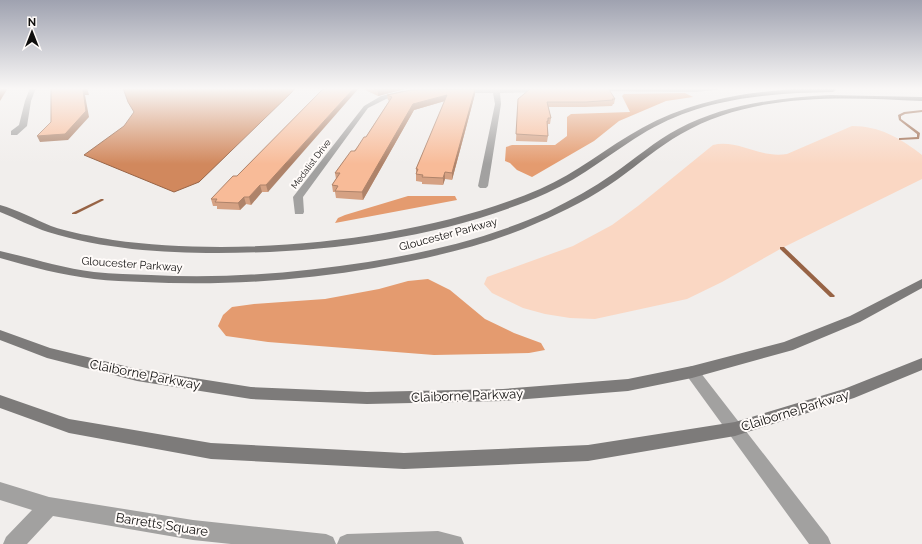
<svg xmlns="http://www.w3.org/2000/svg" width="922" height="544" viewBox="0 0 922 544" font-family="Raleway,sans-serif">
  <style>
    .green { fill: #fad7c3 }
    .forest { fill: #e49b6f }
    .water { fill: #d1885d; stroke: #976345 }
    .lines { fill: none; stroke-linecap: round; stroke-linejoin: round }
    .stream { fill: #976345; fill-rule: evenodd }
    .street { fill: #a2a1a0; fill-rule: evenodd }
    .secondary { fill: #7d7b7a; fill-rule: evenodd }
    .wall { fill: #d5a183 }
    .shaded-wall { fill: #ae836a }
    .building { fill: #f8bb98; stroke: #ae836a }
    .labels { text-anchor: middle; stroke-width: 4; stroke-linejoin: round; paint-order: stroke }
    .far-street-label { font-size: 9px; fill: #0f0e0d; stroke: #fffbf9 }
    .street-label { font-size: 11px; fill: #0f0e0d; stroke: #fffbf9 }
    .near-street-label { font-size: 13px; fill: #0f0e0d; stroke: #fffbf9 }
  </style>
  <rect width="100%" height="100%" fill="#f1eeec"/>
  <path class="green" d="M852,126c28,0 48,12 70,29v24l-140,69 -60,34 -35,17 -92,20 -25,-1 -25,-4 -22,-6 -31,-15 -8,-9 3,-7 86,-31 39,-21 26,-19 75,-61c25,-6 48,14 74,9z"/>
  <g class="forest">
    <path d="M685,93l8,4 -27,4 -47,20 -25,20 -62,36 -15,-7 -7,-7 -5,-2 1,-14 6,-2h43l12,-9v-19l4,-3 59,-2 -8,-16 2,-2z"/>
    <path d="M408,196h47l2,4 -122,23 3,-5 7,-3z"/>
    <path d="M428,279l22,11 35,29 29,14 27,10 4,7 -16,3 -95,2 -166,-13 -42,-6 -8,-10 5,-11 9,-8 22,-3 71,-5 54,-10 29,-8z"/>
  </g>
  <path class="water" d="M123,88h172l-3,4 -93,90 -25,10 -90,-37 40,-29 10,-14 -6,-10z"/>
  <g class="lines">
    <g class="stream">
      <path d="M922,110v2l-17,2 -4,2v3l19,14 -1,6 -20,1v-2h1l17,-1v-3l-18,-14 -1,-5 6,-3z"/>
      <path d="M101,199h2l1,1 -28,14h-4v-1z"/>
      <path d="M780,247h4l50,48 1,1 -1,1h-4l-50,-48z"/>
    </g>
    <g class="street">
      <path d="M30,88h6l-5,13 -4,25 -10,9h-6v-4l8,-6 6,-24z"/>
      <path d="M595,88h125l-3,2 -23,2 -101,-1v-2z"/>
      <path d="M544,89l2,1v2l-46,1 1,11 -13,82 -2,2h-6l-2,-2 17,-82 -2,-11h-34l-3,-2 3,-2z"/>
      <path d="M402,91l2,1v2l-18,5 -18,9 -65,89 1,15 -1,2h-8l-2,-17 71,-91 17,-10z"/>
      <path d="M692,366l5,2 131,169 3,7h-22l-122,-168 -3,-4 3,-4z"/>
      <path d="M0,482l49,15 144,23 133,14 7,3 3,7h-105l-38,-4 -140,-24 -26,28h-24l3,-7 26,-27 -32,-10z"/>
      <path d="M438,531l23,6 3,7h-127l3,-7 7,-3z"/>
    </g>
    <g class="secondary">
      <path d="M810,88h23l3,2 -3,2c-65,1 -129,6 -186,39 -34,20 -64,46 -100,62 -101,45 -221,60 -330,60 -56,0 -114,-4 -169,-21 -16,-5 -32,-14 -48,-20v-7c18,5 34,14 51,21 16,6 45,11 62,14 130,18 307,1 427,-51 37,-16 67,-42 102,-61 52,-29 110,-37 168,-40z"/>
      <path d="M830,95l92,2v4c-80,-4 -169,-9 -241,33 -23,13 -42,30 -63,45 -25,18 -53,32 -81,44 -51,23 -107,35 -163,45 -76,13 -154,18 -231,14 -16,-1 -33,-1 -49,-3 -32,-4 -63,-12 -94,-21v-7c31,7 62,17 94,21 19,2 38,2 57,3 72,4 146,-2 217,-13 62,-10 124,-25 181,-51 22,-11 44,-23 64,-37 22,-15 42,-33 65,-45 47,-25 99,-31 152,-34z"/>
      <path d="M922,279v9l-62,34 -67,28 -101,28 -64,13 -125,10 -136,3 -116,-5 -114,-18 -90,-23 -47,-18v-10l50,18 87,21 114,18 116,5 136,-3 125,-10 64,-13 92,-24 66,-26z"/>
      <path d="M922,358v12l-68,28 -119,38 -147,25 -184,8 -193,-10 -142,-26 -69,-25v-13l69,24 142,24 193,10 184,-8 147,-23 109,-33z"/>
    </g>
  </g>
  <g class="wall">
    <path d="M361,88h44v1l-27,7z"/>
    <path d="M475,89v5l-23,86 -7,-1 -2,6 -21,-1v-2l-6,-1v-12l29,-68 -31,9 -51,90 -27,-2 -1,-6h-2l-1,-7 4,-6 -1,-6 31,-36 23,-36 -1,-1 -1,-5z"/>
    <path d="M322,90l-54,102h-6l-11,13 -5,-1 -6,6 -23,-1v-3h-4l-2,-7 26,-23z"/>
    <path d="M518,99h97l-1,5h-1l-1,2 -27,1h-37l3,11 -1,6h-2l-1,3 1,9 -1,6 -31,-1z"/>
  </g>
  <g class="shaded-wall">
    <path d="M2,88h6l-8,13v-11z"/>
    <path d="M86,88h1l2,7h-4l4,22 -21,23 -28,2 -3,-6 46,-46z"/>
    <path d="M354,88h5l-91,104 -2,-7z"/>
    <path d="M389,88h16v1l-27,7v-6z"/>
    <path d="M475,89v5l-23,86v-7z"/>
    <path d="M447,95l1,5 -34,10 -51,90 -1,-8 51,-88z"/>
    <path d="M445,172v7l-2,6v-7z"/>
    <path d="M260,185l2,7 -11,13 -2,-8z"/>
    <path d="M244,197l2,7 -6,6 -2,-7z"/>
  </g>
  <g class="building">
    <path d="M51,88h35v1l-3,1 3,21 -21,23 -28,2 14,-14z"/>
    <path d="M327,88h27l-88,97h-6l-11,12h-5l-6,6 -23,-1 2,-3h-6l22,-23h4l85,-86z"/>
    <path d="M372,88h17l-11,2z"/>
    <path d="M608,88l7,11h-3l1,1 -27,2h-39l4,16h-3v3h-1l1,15 -32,-2 2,-35 12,-10z"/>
    <path d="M475,89l-23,84 -7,-1 -2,6 -21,-1 1,-2 -7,-1 2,-5h-2l31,-74 -34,9 -51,88 -27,-1 3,-5 -6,-1 8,-12h-5l16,-22h4l9,-14h2l26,-40 -5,-2 24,-5z"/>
  </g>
  <linearGradient id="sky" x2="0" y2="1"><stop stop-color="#9fa2b0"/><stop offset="0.54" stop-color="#f9f7f6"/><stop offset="1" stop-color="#f9f7f6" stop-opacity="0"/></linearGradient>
  <rect width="922" height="164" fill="url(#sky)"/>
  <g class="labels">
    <g class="far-street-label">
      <text transform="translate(311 164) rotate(-53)" y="3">Medalist Drive</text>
    </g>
    <g class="street-label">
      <text transform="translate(448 234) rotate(-15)" y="4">Gloucester Parkway</text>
      <text transform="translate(132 264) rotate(4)" y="4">Gloucester Parkway</text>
    </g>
    <g class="near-street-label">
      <text transform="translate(145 374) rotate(11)" y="5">Claiborne Parkway</text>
      <text transform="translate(467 395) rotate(-2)" y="5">Claiborne Parkway</text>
      <text transform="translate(795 410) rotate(-17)" y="5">Claiborne Parkway</text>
      <text transform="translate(162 524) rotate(9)" y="5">Barretts Square</text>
    </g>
  </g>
  <g transform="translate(32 32)" stroke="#fffbf9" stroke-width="3" paint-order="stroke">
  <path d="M0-3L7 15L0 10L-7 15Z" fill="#0f0e0d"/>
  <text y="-6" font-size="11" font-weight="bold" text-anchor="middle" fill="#0f0e0d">N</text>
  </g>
</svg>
